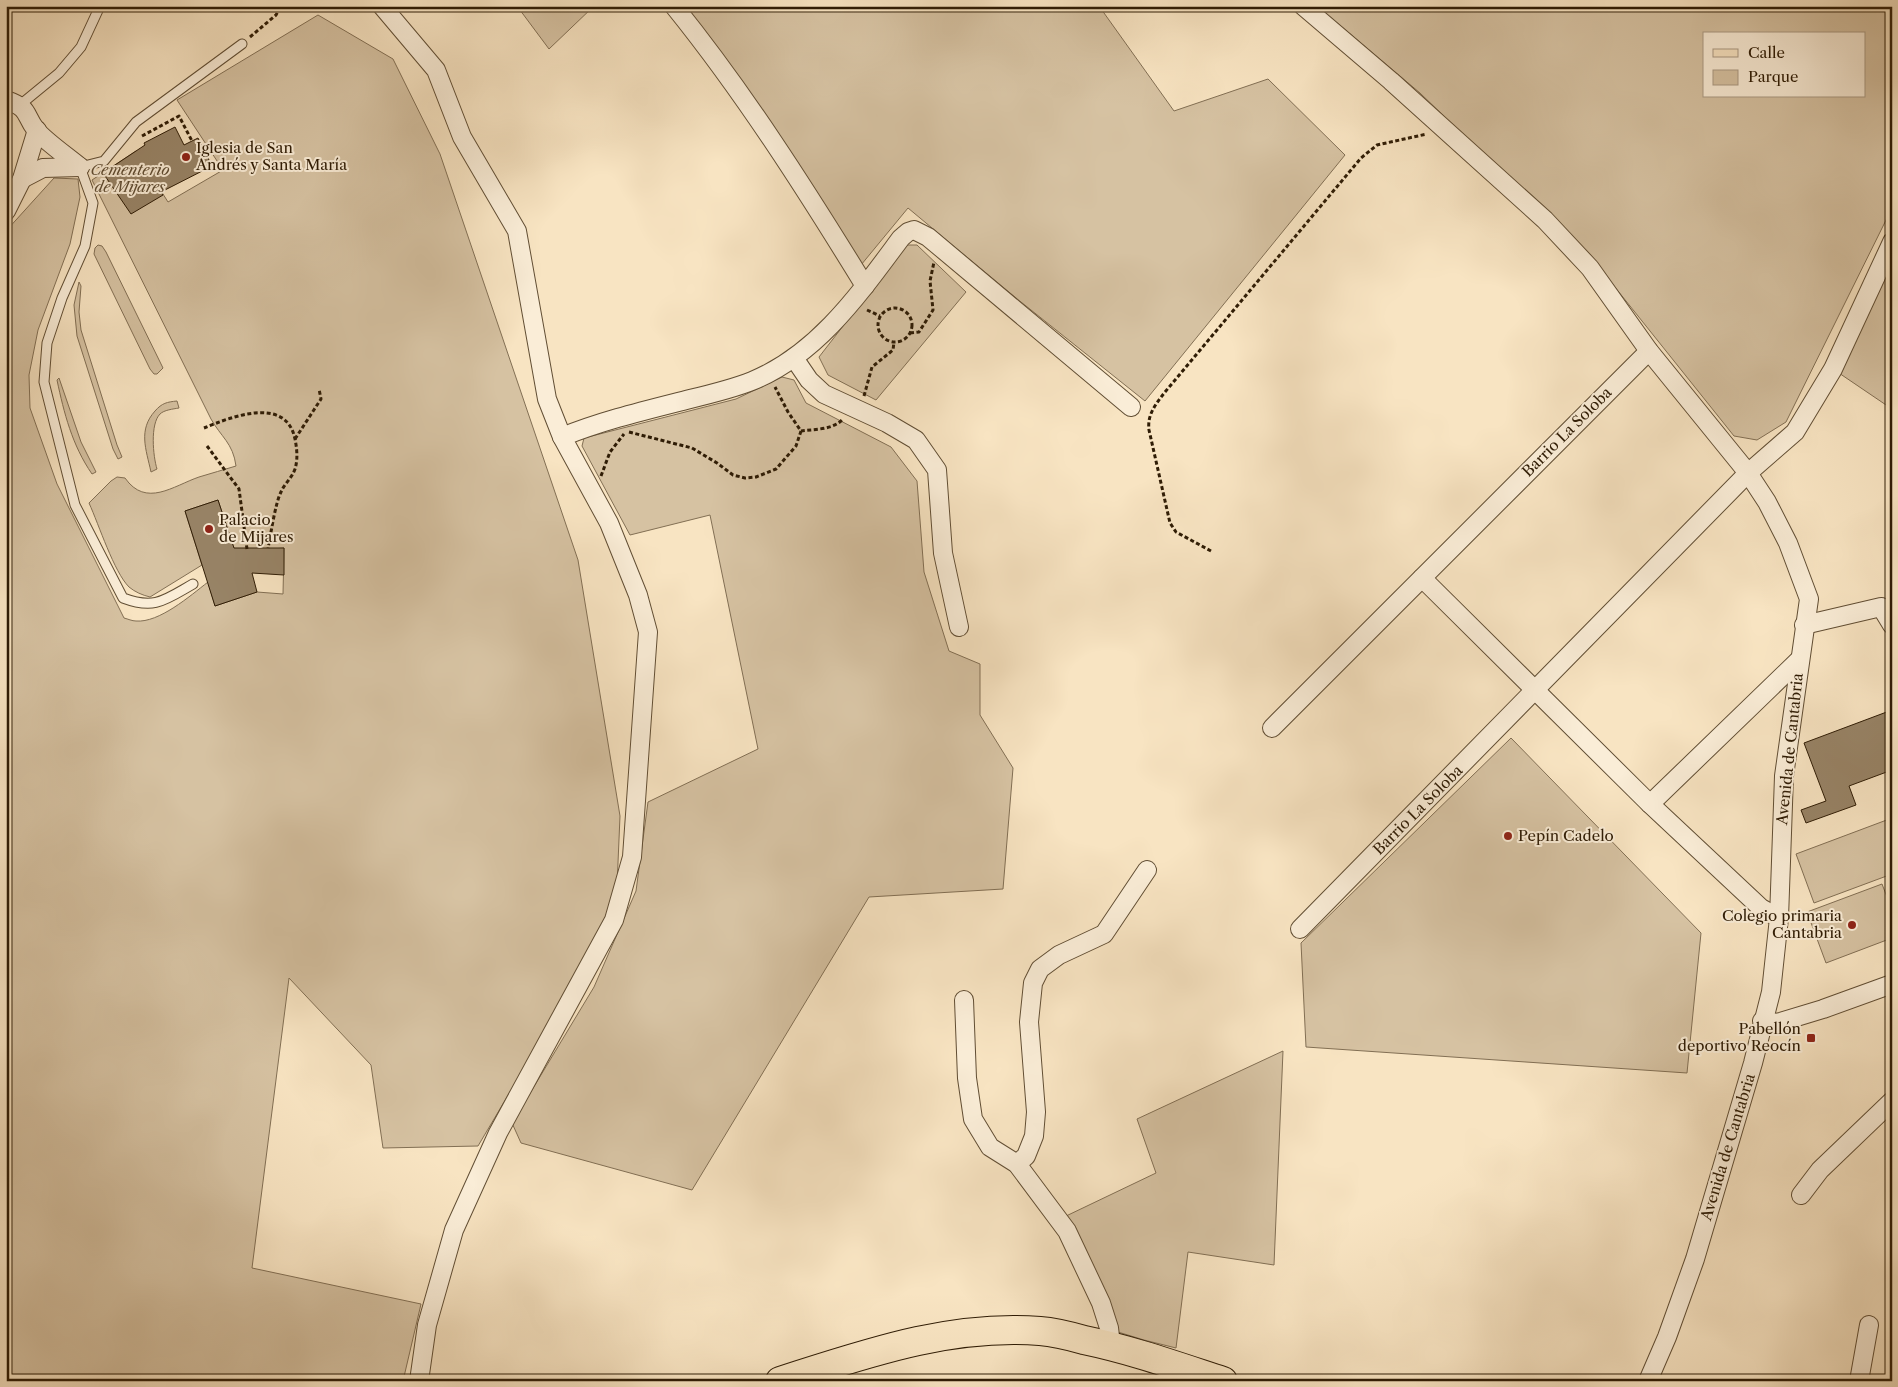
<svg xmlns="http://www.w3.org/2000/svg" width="1898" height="1387" viewBox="0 0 1898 1387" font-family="'Libre Caslon Text',serif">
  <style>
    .green { fill: #d6c2a2; stroke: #826f54; fill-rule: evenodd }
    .building { fill: #988467; stroke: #2f1c05 }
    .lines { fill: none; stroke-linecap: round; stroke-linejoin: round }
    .service-casing { stroke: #614e34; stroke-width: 11 }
    .minor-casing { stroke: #614e34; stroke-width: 20 }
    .primary-casing { stroke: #2f1c05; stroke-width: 30 }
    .path { stroke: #2f1c05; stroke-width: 3; stroke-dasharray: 4 2.5; stroke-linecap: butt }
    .service { stroke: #faedd7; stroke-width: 9 }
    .minor { stroke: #faedd7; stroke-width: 18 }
    .primary { stroke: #f8e4c2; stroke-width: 28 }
    .poi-dot { fill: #8f2418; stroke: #faedd7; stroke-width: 2 }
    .labels { text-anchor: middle; stroke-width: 4; stroke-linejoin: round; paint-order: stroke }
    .poi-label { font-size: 15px; fill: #2f1c05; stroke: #faedd7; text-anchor: start }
    .park-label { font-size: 15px; font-style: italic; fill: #614e34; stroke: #faedd7 }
    .street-label { font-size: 15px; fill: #2f1c05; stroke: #faedd7 }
  </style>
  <rect width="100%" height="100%" fill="#f8e4c2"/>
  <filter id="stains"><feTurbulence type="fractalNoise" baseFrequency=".004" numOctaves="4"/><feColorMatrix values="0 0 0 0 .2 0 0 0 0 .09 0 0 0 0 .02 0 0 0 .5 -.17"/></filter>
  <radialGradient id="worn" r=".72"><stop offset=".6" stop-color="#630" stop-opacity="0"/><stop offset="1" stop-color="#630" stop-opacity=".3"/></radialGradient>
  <g class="green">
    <path d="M517,6h77l-45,43z"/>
    <path d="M683,6h416l75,105 94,-32 77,76 -200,246 -129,-103 -108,-90 -47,57z"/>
    <path d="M1317,6h575v202l-106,214 -29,18 -23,-4 -140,-175 -174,-168zM1704,34h160v62h-160z"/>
    <path d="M318,15l75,44 47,95 138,406 42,256 -3,70 -19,50 -50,92 -70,118 -95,2 -12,-83 -82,-87 -37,290 169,36 -18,77h-397v-1150l48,-53 24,1 2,18 -10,47 -32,86 -9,45 1,33 27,76 67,134c4,1 8,3 12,3 23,2 54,-25 72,-39l7,24 42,-14 26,2 1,-46 -49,4 -17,-52 -33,11 17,54 -52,32c-8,-2 -15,-5 -21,-10 -15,-15 -30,-62 -40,-84l22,-22 6,-4 8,1c21,30 48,8 74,-1 12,-4 25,-7 37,-11 -3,-23 -15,-29 -25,-47l-119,-239 44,-29 32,51 55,-32 -46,-70z"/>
    <path d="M1892,242v167l-59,-40z"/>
    <path d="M98,245l4,1 4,6 57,116 -6,6h-3l-4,-5 -56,-115 1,-6z"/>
    <path d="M906,245h11l49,47 -90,108 -48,-25 -9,-18z"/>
    <path d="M79,282l2,4 -2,26 2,18 36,115 5,12 -4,2 -5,-10 -36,-113 -3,-31z"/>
    <path d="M782,377l12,3 12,23 85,44 26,34 7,91 25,79 31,13v51l33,53 -10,121 -134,8 -177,293 -171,-47 -9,-20 82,-136 42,-96 12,-89 110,-53 -48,-234 -80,20 -48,-89 2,-8 152,-39z"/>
    <path d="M59,378l22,64 15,30 -4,2c-20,-29 -28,-61 -35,-94z"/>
    <path d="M177,401l2,7c-6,1 -15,2 -19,6 -10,10 -7,42 -3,55l-6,3c-5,-23 -13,-42 4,-61 7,-8 12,-9 22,-10z"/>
    <path d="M1511,738l190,195 -14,140 -381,-26 -5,-104z"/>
    <path d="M1892,818v56l-78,29 -18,-49z"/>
    <path d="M1882,884l10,26v28l-66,25 -19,-51z"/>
    <path d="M1283,1051l-9,214 -86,-13 -12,96 -32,-8 -26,-8 -54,-115 92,-44 -19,-54z"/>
  </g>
  <g class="building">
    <path d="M175,127l9,18 14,-7 14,28 -51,26 2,3 -32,19 -28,-41 42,-28 -1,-2z"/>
    <path d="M218,500l16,48h50v27l-32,-2 5,19 -42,14 -30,-95z"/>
    <path d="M1892,710v60l-43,16 7,19 -50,18 -5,-13 25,-9 -22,-58z"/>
  </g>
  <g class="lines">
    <g class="service-casing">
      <g id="service">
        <path d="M20,105l39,-32 22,-26 19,-41"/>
        <path d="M193,584c-28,16 -38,26 -70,14l-48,-93 -31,-123 3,-39 15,-45 23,-52 8,-43 -13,-36 24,-6 32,-39 106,-78"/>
      </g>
    </g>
    <g class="minor-casing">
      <g id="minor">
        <path d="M382,6l54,64 26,67 55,94 30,168 15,38 47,86 29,72 10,37 -16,225 -18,63 -116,213 -44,97 -27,95 -8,56"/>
        <path d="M674,6c71,88 132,184 191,280"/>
        <path d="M1303,6l88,75 154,139 45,48 59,83 99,122 19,29 21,41 21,56 -25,177 -5,142 -8,74 -18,71 -58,196 -28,78 -19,44"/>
        <path d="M6,100c25,9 17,13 30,30 9,11 32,27 44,37"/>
        <path d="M22,179l21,-11 37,-1"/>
        <path d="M6,211l16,-32 15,-49"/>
        <path d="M794,358l15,22 15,14 63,29 29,17 21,30 6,83 16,74"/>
        <path d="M562,437c42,-17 85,-27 128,-38 21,-5 42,-10 62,-18 66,-27 108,-88 149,-143l7,-6 6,-2 14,7 203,170"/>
        <path d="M1422,578l228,226 111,104 18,10"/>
        <path d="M1804,625l77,-18 11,18"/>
        <path d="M1272,728l377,-377"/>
        <path d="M1650,804l149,-144"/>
        <path d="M1300,929l448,-456 47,-41 38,-63 59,-127"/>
        <path d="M964,1000l3,78 6,41 17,28 27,17 50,67 34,72 8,25 2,17"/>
        <path d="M1762,1021l15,2 46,-14 69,-25"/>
        <path d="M1017,1164l9,-8 8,-20 2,-24 -7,-90 4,-39 7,-14 19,-14 45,-21 43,-64"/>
        <path d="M1801,1195l19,-25 72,-69"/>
        <path d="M1859,1381l10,-56"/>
      </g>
    </g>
    <g class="primary-casing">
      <path id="primary" d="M780,1381c85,-27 169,-57 260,-50 14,1 30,5 44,9 48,10 93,26 139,41"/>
    </g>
    <g class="path">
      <path d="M250,37l26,-22 5,-9"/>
      <path d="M142,136l37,-20 13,25"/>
      <circle cx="895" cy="325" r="17"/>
      <path d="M867,310l13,6"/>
      <path d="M910,333l9,-1 14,-22 -3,-29 4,-19"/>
      <path d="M864,396l8,-29 21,-17 1,-8"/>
      <path d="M204,428c27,-11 82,-33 91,11 2,10 3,20 0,30 -3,9 -11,15 -14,23 -6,12 -10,42 -13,56"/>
      <path d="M801,431c14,-2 32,-1 42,-12"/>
      <path d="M629,432l63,16 25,15 16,12 12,3 11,-1 20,-8 20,-23 5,-15 -13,-19 -13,-25"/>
      <path d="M295,439l26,-40 -2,-10"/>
      <path d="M207,446l32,43 8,60"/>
      <path d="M601,476l9,-24 14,-18"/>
      <path d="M1211,551l-35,-19 -6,-9 -21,-93c-2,-16 7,-26 16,-38l196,-234 16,-13 50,-11"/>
    </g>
    <use href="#service" class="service"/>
    <use href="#minor" class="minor"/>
    <use href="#primary" class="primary"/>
  </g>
  <g class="poi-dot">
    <circle cx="186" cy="157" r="5"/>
    <circle cx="209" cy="529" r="5"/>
    <circle cx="1508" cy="836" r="5"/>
    <circle cx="1852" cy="925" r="5"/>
    <rect x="1806" y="1033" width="10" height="10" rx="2.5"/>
  </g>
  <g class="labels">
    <g class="poi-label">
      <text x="196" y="153">Iglesia de San<tspan x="196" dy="17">Andrés y Santa María</tspan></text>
      <text x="219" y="525">Palacio<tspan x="219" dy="17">de Mijares</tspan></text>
      <text x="1518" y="841">Pepín Cadelo</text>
      <text x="1842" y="921" text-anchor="end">Colegio primaria<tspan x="1842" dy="17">Cantabria</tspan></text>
      <text x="1801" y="1034" text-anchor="end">Pabellón<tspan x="1801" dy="17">deportivo Reocín</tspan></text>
    </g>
    <g class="park-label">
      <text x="130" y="175">Cementerio<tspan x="130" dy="17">de Mijares</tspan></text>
    </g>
    <g class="street-label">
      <text transform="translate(1567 432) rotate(-45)" y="5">Barrio La Soloba</text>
      <text transform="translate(1790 749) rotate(-84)" y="5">Avenida de Cantabria</text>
      <text transform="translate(1418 810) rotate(-45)" y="5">Barrio La Soloba</text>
      <text transform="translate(1728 1147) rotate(-73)" y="5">Avenida de Cantabria</text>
    </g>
  </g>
  <rect width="1898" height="1387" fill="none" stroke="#f8e4c2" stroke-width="25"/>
  <rect x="8" y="8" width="1883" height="1372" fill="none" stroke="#2f1c05" stroke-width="2.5"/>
  <rect x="12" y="12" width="1873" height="1362" fill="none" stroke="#2f1c05"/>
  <rect x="1703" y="32" width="162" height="65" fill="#faedd7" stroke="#a99983"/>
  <rect x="1713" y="49" width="25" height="8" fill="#f8e4c2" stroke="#a99983"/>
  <text x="1748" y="58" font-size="15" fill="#2f1c05">Calle</text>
  <rect x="1713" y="70" width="25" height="15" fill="#d6c2a2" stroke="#a99983"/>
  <text x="1748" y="82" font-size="15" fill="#2f1c05">Parque</text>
  <rect width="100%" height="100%" filter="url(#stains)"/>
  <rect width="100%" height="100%" fill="url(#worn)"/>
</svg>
